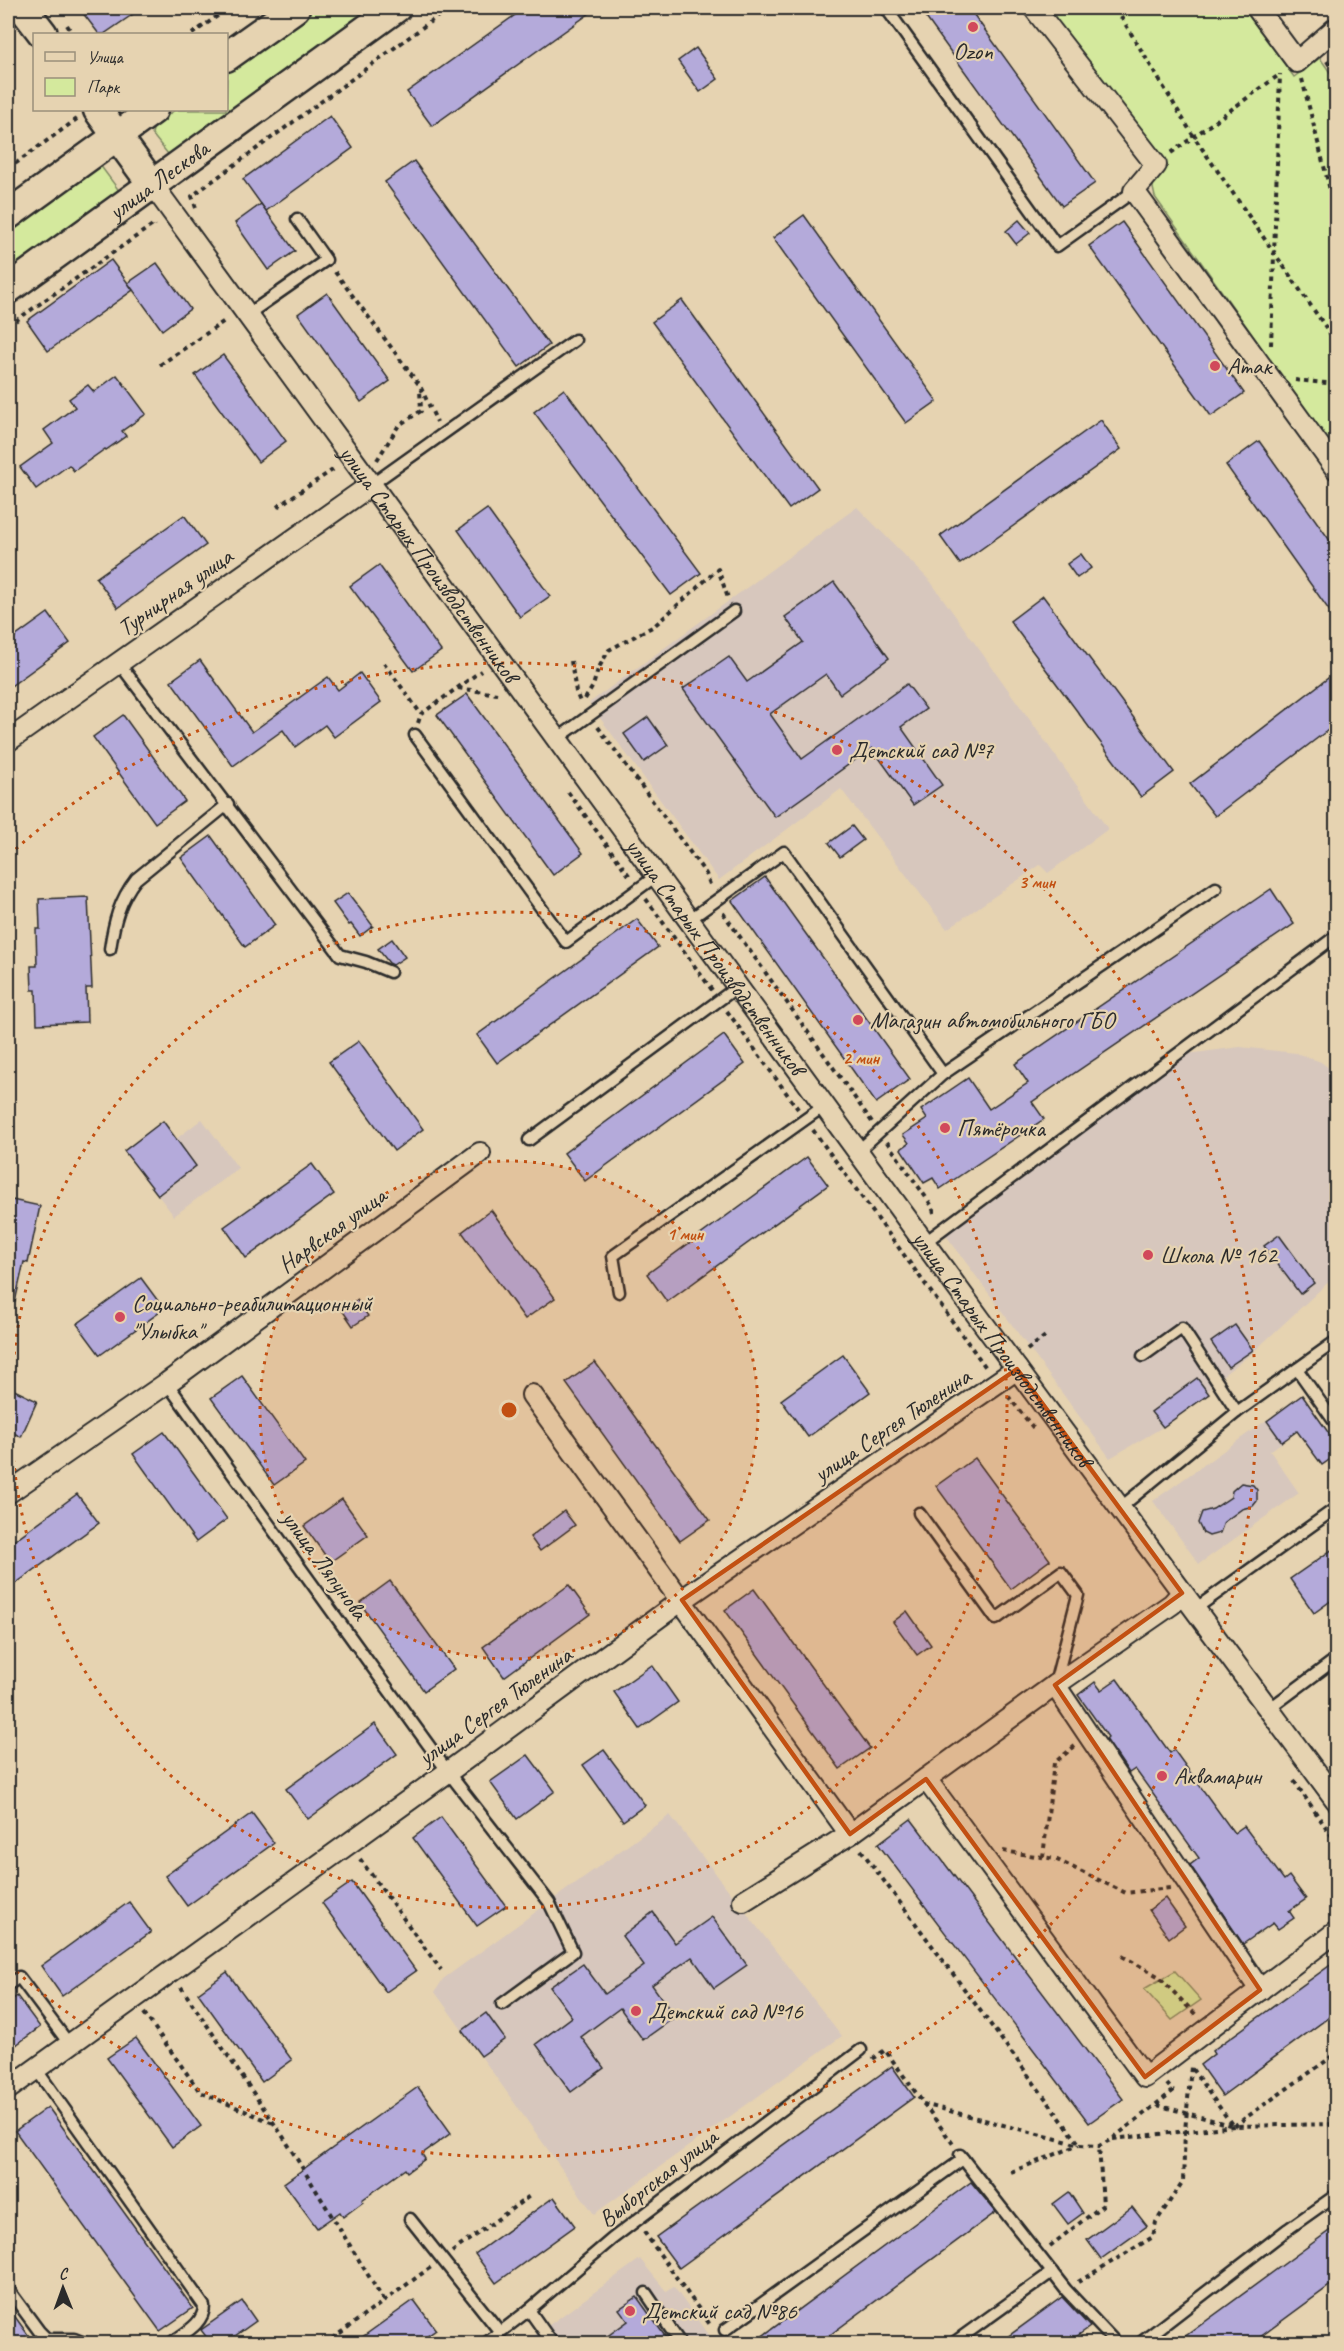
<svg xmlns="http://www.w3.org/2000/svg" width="1344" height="2351" viewBox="0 0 1344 2351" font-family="Caveat,sans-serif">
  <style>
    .built { fill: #d7c7bd }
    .green { fill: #d4e99d; stroke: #808a64; stroke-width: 1.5 }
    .building { fill: #b4aada; stroke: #2b2b2b; stroke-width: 1.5 }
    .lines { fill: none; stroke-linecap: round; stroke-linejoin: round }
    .lane-casing { stroke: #2b2b2b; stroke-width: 15 }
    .street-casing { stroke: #2b2b2b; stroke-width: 24 }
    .secondary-casing { stroke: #2b2b2b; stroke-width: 33 }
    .path { stroke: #2b2b2b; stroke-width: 4; stroke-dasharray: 4.5 4.5; stroke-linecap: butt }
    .lane { stroke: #e6d3b1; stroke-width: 10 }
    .street { stroke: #e6d3b1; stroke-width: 20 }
    .secondary { stroke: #e6d3b1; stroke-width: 28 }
    .marked { fill: #c25012; fill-opacity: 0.2; stroke: #c25012; stroke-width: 4.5; stroke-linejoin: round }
    .ring { fill: none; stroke: #c25012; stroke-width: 3; stroke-dasharray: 3 6 }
    .poi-dot { fill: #d1495b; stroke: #e6d3b1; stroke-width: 2 }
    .labels { text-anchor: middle; stroke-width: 4.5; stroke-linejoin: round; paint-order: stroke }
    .poi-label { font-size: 24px; fill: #2b2b2b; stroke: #e6d3b1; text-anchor: start }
    .street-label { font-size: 24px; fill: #2b2b2b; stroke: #e6d3b1 }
    .centre { fill: #c25012; stroke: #e6d3b1; stroke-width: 3 }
    .ring-label { font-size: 18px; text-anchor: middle; font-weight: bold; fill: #c25012; stroke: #e6d3b1; stroke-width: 4.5; stroke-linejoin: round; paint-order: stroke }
  </style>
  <rect width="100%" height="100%" fill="#e6d3b1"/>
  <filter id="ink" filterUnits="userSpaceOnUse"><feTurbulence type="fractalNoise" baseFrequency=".0167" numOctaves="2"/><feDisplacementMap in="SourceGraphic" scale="12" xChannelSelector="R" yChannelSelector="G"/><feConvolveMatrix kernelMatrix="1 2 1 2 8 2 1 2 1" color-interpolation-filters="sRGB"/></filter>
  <g filter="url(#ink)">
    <g class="built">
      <path d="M857,507l74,75 177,247 -60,44 -8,-8 -93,64 -106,-140 -122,91 -130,-177z"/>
      <path d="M1240,1047l56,6 25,9 15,12v201l-86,80 -40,30 -1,9 -46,33 -53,31 -165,-224 242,-180z"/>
      <path d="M202,1119l36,49 -64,48 -50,-65 39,-30 13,18z"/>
      <path d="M1302,1395l15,22 -47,34 29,42 -100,71 -46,-63z"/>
      <path d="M670,1815l172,221 -248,178 -159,-222 8,-13z"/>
      <path d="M640,2259l26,32 8,-4 40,56 -191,1z"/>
    </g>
    <g class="green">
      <path d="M314,8h63l-201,147 -8,-1 -16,-20 2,-9 21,-15h51l1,-38z"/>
      <path d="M1039,8h204l51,69 26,-19 16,23v372l-181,-256 -2,-9 1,-11z"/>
      <path d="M100,165l23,31 -115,83v-47z"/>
      <path d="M1175,1971l26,29 -29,20 -28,-31z"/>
    </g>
    <g class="building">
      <path d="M79,8h63l-38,26h-5z"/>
      <path d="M525,8h72l-165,118 -25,-34z"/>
      <path d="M919,8h50l126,175 -33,23z"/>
      <path d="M696,48l22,31 -18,13 -22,-31z"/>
      <path d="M330,116l23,32 -87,63 -23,-32z"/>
      <path d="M414,161l135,184 -30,22 -134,-185z"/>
      <path d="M261,204l34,47 -27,19 -33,-47z"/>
      <path d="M804,215l133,186 -31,22 -133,-185z"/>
      <path d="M1019,220l11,13 -14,11 -10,-13z"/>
      <path d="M1122,222l122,171 -33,23 -122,-170z"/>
      <path d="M111,260l22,30 -85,61 -21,-30z"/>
      <path d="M157,263l33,46 -28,21 -34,-47z"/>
      <path d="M327,293l63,88 -29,21 -63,-88z"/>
      <path d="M682,300l136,188 -29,21 -137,-187z"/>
      <path d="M223,355l63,86 -28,21 -63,-87z"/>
      <path d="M117,375l29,39 -24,17 4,5 -20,14 -1,-1 -31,22 -5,-6 -33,24 -16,-22 33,-24 -9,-13 31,-23 -6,-8 19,-14 6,7z"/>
      <path d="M564,389l137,184 -30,22 -137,-183z"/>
      <path d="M1101,420l20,29 -161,115 -20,-28z"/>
      <path d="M1259,441l77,108v71l-110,-155z"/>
      <path d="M487,509l63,87 -30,21 -62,-87z"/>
      <path d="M184,515l22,30 -88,63 -22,-30z"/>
      <path d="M1081,554l10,14 -14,10 -10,-14z"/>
      <path d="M379,565l62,86 -28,20 -63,-85z"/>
      <path d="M834,582l55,76 -49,36 -14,-20 -56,40 32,45 105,-75 19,25 -25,18 41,58 -29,20 -41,-57 -97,69 -92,-128 46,-32 18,25 56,-40 -18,-25z"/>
      <path d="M1043,596l131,176 -33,25 -131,-176z"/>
      <path d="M48,613l22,30 -62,45v-46z"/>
      <path d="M200,660l52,72 76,-55 10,13 22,-17 21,29 -47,35 -9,-12 -30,22 -12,-17 -50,36 -62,-85z"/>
      <path d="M1336,672v52l-121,92 -25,-32z"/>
      <path d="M467,694l116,159 -30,22 -116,-160z"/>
      <path d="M123,715l62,86 -30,22 -62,-86z"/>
      <path d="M648,717l20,28 -24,17 -20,-28z"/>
      <path d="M852,826l11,14 -23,17 -11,-14z"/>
      <path d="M211,836l64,89 -30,22 -64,-89z"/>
      <path d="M765,877l145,202 -34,24 -144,-202z"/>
      <path d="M1271,889l23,35 -262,178 12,17 -104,70 -7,-11 -9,5 -23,-34 8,-6 -6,-8 24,-16 -6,-9 47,-32 21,31 39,-26 -13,-19z"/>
      <path d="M348,893l25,33 -13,10 -9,-12 -2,1 -16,-22z"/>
      <path d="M88,897l4,91h-6l1,34 -50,2 -1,-34h-4l-1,-24h6l-1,-37h4l-1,-30z"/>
      <path d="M637,919l21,28 -161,116 -20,-28z"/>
      <path d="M392,939l13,18 -12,8 -4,-2 -11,-14z"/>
      <path d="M724,1035l21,29 -160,117 -21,-28z"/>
      <path d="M359,1041l64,88 -29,22 -65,-89z"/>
      <path d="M163,1121l33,45 -38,29 -34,-44z"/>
      <path d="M807,1157l21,28 -161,117 -20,-28z"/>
      <path d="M312,1164l22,30 -88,64 -22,-31z"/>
      <path d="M12,1200l28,6 -12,57 -4,-1 -9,40h-7v-81z"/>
      <path d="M491,1210l64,88 -30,21 -63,-87z"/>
      <path d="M1279,1235l35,48 -14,11 -36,-48z"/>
      <path d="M141,1278l23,31 -64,46 -23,-31z"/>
      <path d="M357,1300l11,16 -15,10 -11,-16z"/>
      <path d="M1235,1325l18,25 -25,17 -17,-25z"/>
      <path d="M843,1355l27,37 -62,45 -27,-37z"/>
      <path d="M595,1362l115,158 -30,21 -114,-158z"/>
      <path d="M242,1376l63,87 -31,22 -63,-87z"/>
      <path d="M1197,1378l12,16 -46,33 -12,-15z"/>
      <path d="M8,1387l29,14 -16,36 -13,-7z"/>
      <path d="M1302,1395l28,40 6,-4v24l-14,10 -25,-34 -15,11 -15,-21z"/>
      <path d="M164,1432l63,87 -31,23 -63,-88z"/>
      <path d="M975,1458l75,102 -39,29 -75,-103z"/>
      <path d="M1241,1483l12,2 4,5v11l-4,5 -11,3 -18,13 -4,11 -11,3 -6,-3 -5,-10 4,-11 11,-3 18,-12 1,-6z"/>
      <path d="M77,1494l22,29 -91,66v-44z"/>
      <path d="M342,1499l26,36 -38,27 -26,-36z"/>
      <path d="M564,1511l11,14 -35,26 -10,-14z"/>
      <path d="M1336,1547v50l-22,16 -24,-34z"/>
      <path d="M390,1581l64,88 -30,22 -64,-88z"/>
      <path d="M569,1585l21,29 -86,63 -21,-30z"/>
      <path d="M754,1589l116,159 -30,21 -115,-159z"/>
      <path d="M907,1611l24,34 -14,10 -24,-33z"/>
      <path d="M652,1665l26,37 -38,27 -26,-37z"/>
      <path d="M1117,1679l53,74 4,-3 60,83 10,-7 40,54 5,-4 17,23 -17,12 5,7 -16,11 -5,-6 -30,21 -53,-79 9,-7 -64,-89 -6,4 -23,-34 2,-2 -30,-42 17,-13 6,8z"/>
      <path d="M375,1724l22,30 -89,65 -22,-30z"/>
      <path d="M604,1750l41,55 -22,16 -40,-56z"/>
      <path d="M528,1755l27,36 -38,28 -27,-37z"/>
      <path d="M252,1813l22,30 -87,63 -22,-30z"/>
      <path d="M441,1817l65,89 -29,20 -64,-88z"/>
      <path d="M911,1819l212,280 -34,24 -211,-279z"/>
      <path d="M352,1882l64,89 -30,21 -64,-89z"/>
      <path d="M1165,1898l20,28 -16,12 -20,-28z"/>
      <path d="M129,1902l22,30 -89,64 -21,-30z"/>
      <path d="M653,1912l22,31 37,-26 35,48 -33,23 -22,-31 -40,28 23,32 -32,23 -23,-32 -39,29 23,31 -33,24 -35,-48 36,-27 -22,-30 33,-23 22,30 39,-28 -22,-30z"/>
      <path d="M1336,1961v51l-114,84 -22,-31 14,-11 -2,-3z"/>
      <path d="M227,1972l65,88 -30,22 -64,-89z"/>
      <path d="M17,1996l23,31 -32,24v-48z"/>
      <path d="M486,2013l19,26 -24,17 -19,-25z"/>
      <path d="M136,2038l65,88 -29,21 -65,-89z"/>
      <path d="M892,2066l22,31 -235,171 -23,-31z"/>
      <path d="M418,2087l33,46 -29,21 3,5 -18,13 -2,-3 -43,31 1,2 -20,15 -3,-5 -23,16 -33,-45z"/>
      <path d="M48,2107l145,201 -33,23 -145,-200z"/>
      <path d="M971,2182l25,30 -177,131h-66z"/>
      <path d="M1069,2192l14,21 -15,11 -15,-20z"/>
      <path d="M554,2197l21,29 -79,57 -21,-29z"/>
      <path d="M1132,2207l15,19 -46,33 -14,-19z"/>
      <path d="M1336,2226v55l-84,62h-76z"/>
      <path d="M637,2297l30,42 -1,4h-68l30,-22 -9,-12z"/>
      <path d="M1062,2297l28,30 -23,16h-68z"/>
      <path d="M414,2300l22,30 -19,13h-63z"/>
      <path d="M242,2301l14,20 -31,22h-14l-10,-13z"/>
      <path d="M8,2307l26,36h-26z"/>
    </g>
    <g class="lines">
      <g class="lane-casing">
        <g id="lane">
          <path d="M886,8l171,238 77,-55"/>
          <path d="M247,315l79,-55 -29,-41"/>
          <path d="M371,485l204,-145"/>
          <path d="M119,663l221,292 26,7 24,10"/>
          <path d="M415,735l151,207 90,-66"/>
          <path d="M557,739l177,-128"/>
          <path d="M689,920l95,-68 159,222"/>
          <path d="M110,949c4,-27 9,-48 26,-70l92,-75"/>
          <path d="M529,1140l208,-153"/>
          <path d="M857,1152l86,-78 273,-186"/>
          <path d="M924,1243l412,-307"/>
          <path d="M619,1292l-6,-36 211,-150"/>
          <path d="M1143,1356l39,-28 55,84"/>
          <path d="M1297,1369l39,55"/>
          <path d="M167,1383l281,389 101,130 24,50 -71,52"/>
          <path d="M1120,1508l117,-96 99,-71"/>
          <path d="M919,1513l77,106 65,-47 17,23 -23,89"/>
          <path d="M1195,1609l141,-101"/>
          <path d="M1269,1709l67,-50"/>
          <path d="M8,1985l11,-8 51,68"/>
          <path d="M36,2069l168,237c0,18 -20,27 -34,38"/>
          <path d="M960,2155l106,135 51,54"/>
          <path d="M410,2219l90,113"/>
          <path d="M8,2289l31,42 8,8h27l13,5"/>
          <path d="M646,2293l32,47 -5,4"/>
          <path d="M529,2310l24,34"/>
          <path d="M725,2330l238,-171"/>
          <path d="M485,2344l44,-34 83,-71 249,-189"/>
          <path d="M952,2344l100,-72"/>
          <path d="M1139,2344l149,-115 48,-34"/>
        </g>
      </g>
      <g class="street-casing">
        <g id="street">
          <path d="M1034,8l122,157 -22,26 202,278"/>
          <path d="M1257,8l40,54 39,-34"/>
          <path id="s1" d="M152,184l828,1135 356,481"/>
          <path d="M8,741l363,-256"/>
          <path d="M532,1395l318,439"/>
          <path d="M8,1493l159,-110 313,-230"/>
          <path d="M1055,1685l205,305"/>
          <path d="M926,1779l219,298 191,-145"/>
          <path d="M743,1901l107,-67 205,-149 117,-81 10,-11"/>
          <path d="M8,2089l440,-317 234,-172 335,-231"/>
        </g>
      </g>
      <g class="secondary-casing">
        <g id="secondary">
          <path d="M23,8l20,26"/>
          <path d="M226,57l69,-49"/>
          <path d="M98,110l54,74"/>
          <path d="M8,215l145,-105"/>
          <path id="s2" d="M8,289l388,-281"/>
        </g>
      </g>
      <g class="path">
        <path d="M1121,8v9l73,120 142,205"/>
        <path d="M67,25l6,9"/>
        <path d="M192,34l37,-26"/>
        <path d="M1327,61l9,15"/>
        <path d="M1302,79l28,111 6,9"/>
        <path d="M1171,153l108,-78"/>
        <path d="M8,169l69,-50"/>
        <path d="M196,208l-4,-12 257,-188"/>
        <path d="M335,272l85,114 17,36"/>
        <path d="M8,326l146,-102 1,2"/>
        <path d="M1271,345l9,-271"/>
        <path d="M160,365l66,-45"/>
        <path d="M1295,380l41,4"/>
        <path d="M377,460l22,-35 22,-14 -1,-22"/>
        <path d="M277,507l57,-38"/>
        <path d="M571,661l5,31 5,12"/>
        <path d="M384,663l37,51"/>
        <path d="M458,688l39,6"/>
        <path d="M585,699l8,-13 5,-17 11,-19 45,-24 64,-57 10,29"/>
        <path d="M418,723l3,-9 60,-43"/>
        <path d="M598,727l108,147 5,13"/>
        <path d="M568,792l63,86"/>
        <path d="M646,899l66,91"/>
        <path d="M723,913l149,209"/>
        <path d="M727,1011l71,98"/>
        <path d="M813,1130l174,239"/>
        <path d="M887,1142l45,64 3,10"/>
        <path d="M1027,1350l21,-16"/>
        <path d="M1008,1396l27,34"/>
        <path d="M1294,1781l42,61"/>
        <path d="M861,1850l219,295"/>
        <path d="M1003,1851l52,8 71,34 44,-5"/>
        <path d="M1043,1857l11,-94 21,-17"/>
        <path d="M360,1859l81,111"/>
        <path d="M1122,1956l36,20 38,39"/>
        <path d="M181,1987l103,151 100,163"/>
        <path d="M144,2013l56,79 73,31"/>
        <path d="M873,2059l12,-9 68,94"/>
        <path d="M1192,2069l41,57"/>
        <path d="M923,2104l157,41 19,1 13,-7 61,-48 -6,-7"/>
        <path d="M1157,2105l73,20"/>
        <path d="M1234,2126l102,-72"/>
        <path d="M1113,2139l121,-13 102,-2"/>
        <path d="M1011,2172l68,-27"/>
        <path d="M644,2232l67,94"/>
        <path d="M1050,2246l53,-41 -4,-59"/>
        <path d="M452,2252l79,-57"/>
        <path d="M1078,2282l75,-45 3,-15 27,-41 2,-50 6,-64"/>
        <path d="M325,2344l106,-77"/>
      </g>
      <use href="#lane" class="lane"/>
      <use href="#street" class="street"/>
      <use href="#secondary" class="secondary"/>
    </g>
  </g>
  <path class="marked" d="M1017,1369l165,224 -127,92 205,305 -115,87 -219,-298 -76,55 -168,-234z"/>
  <circle cx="509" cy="1410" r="249" fill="#c25012" fill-opacity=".12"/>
  <g class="ring">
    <circle cx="509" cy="1410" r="249"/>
    <circle cx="509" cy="1410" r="498"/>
    <path d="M9 855A747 747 0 1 1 9 1965"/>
  </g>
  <g class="poi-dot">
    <circle cx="973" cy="27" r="6"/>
    <circle cx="1215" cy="366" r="6"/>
    <circle cx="837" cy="750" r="6"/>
    <circle cx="858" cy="1020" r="6"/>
    <circle cx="945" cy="1128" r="6"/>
    <circle cx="1148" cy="1255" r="6"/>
    <circle cx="120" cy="1317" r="6"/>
    <circle cx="1162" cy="1776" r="6"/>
    <circle cx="636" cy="2011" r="6"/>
    <circle cx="630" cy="2311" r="6"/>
  </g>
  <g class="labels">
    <g class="poi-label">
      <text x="973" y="59" text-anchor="middle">Ozon</text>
      <text x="1227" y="374">Атак</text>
      <text x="849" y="758">Детский сад №7</text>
      <text x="870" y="1028">Магазин автомобильного ГБО</text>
      <text x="957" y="1136">Пятёрочка</text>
      <text x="1160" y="1263">Школа № 162</text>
      <text x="132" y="1311">Социально-реабилитационный<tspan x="132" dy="28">"Улыбка"</tspan></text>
      <text x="1174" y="1784">Аквамарин</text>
      <text x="648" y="2019">Детский сад №16</text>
      <text x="642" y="2319">Детский сад №86</text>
    </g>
    <g class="street-label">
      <text dy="8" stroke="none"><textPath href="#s2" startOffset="186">улица Лескова</textPath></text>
      <text dy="8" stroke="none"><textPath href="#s1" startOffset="470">улица Старых Производственников</textPath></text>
      <text transform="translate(175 592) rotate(-35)" y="8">Турнирная улица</text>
      <text dy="8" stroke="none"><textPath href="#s1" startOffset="956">улица Старых Производственников</textPath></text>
      <text transform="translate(332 1230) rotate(-36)" y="8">Нарвская улица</text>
      <text dy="8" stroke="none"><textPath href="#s1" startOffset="1442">улица Старых Производственников</textPath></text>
      <text transform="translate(892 1425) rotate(-34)" y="8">улица Сергея Тюленина</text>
      <text transform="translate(325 1565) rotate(54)" y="8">улица Ляпунова</text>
      <text transform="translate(495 1706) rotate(-36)" y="8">улица Сергея Тюленина</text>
      <text transform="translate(658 2178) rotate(-38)" y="8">Выборгская улица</text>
    </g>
  </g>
  <circle cx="509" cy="1410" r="9" class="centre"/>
  <g class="ring-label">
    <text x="1037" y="888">3 мин</text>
    <text x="861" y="1064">2 мин</text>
    <text x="685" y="1240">1 мин</text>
  </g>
  <rect width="1344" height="2351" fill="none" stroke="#e6d3b1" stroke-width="30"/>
  <rect x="15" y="15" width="1314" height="2321" fill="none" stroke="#2b2b2b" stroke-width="2" filter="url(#ink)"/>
  <rect x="33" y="33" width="195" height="78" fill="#e6d3b1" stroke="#9b907b" stroke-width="1.5"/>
  <rect x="45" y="52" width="30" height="9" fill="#e6d3b1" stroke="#9b907b" stroke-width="1.5"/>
  <text x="87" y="63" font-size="18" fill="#2b2b2b">Улица</text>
  <rect x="45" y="78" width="30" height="18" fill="#d4e99d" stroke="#9b907b" stroke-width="1.5"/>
  <text x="87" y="93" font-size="18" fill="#2b2b2b">Парк</text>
  <g transform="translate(63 2288) rotate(359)" stroke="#e6d3b1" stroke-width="4.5" paint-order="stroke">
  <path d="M0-4.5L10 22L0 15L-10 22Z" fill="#2b2b2b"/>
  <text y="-9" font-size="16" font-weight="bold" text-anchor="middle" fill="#2b2b2b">С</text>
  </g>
</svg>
